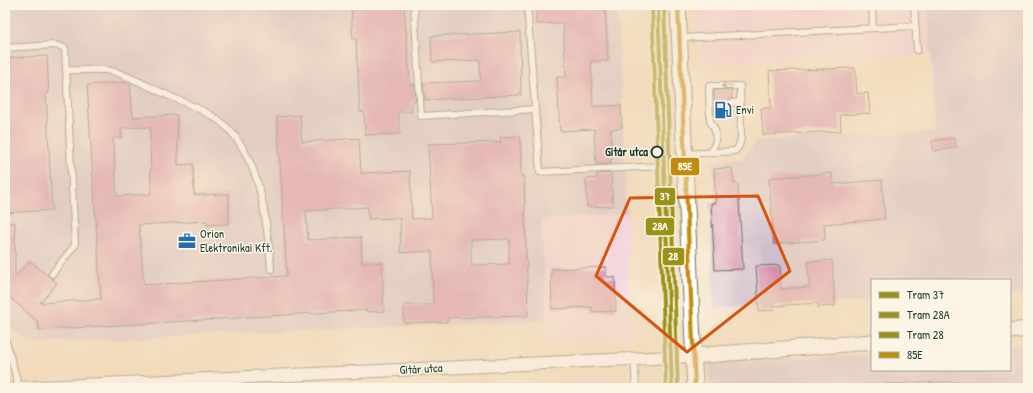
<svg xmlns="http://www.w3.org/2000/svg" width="1033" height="393" viewBox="0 0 1033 393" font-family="'Patrick Hand',sans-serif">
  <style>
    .built { fill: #f4cfdd }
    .industrial { fill: #d0bdcd }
    .green { fill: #7bd195; stroke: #4d8764 }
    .building { fill: #d58cad; fill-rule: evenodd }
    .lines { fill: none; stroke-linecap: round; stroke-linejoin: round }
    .service-casing { stroke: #697463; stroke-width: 8 }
    .minor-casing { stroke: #697463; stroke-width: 14 }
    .tertiary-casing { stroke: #697463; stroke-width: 17 }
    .service { stroke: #fff; stroke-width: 6 }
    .minor { stroke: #fff; stroke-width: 12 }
    .tertiary { stroke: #fff; stroke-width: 15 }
    .bus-1-casing { stroke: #fcf5e5; stroke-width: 7 }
    .bus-1 { stroke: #c18c0d; stroke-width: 4 }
    .tram-1-casing { stroke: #fcf5e5; stroke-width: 7 }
    .tram-2-casing { stroke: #fcf5e5; stroke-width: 7 }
    .tram-3-casing { stroke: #fcf5e5; stroke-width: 7 }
    .tram-1 { stroke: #9a9217; stroke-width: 4 }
    .tram-2 { stroke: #9a9217; stroke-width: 4 }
    .tram-3 { stroke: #9a9217; stroke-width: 4 }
    .oneway { stroke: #8f9e9a }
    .marked { fill: none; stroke: #d45610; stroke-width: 3; stroke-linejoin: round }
    .stop-dot { fill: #fcf5e5; stroke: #1f3d34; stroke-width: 2 }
    .labels { text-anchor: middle; stroke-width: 3; stroke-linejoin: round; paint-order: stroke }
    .poi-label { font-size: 12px; fill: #1f3d34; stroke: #fcf5e5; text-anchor: start }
    .stop-label { font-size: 12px; font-weight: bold; fill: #1f3d34; stroke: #fcf5e5; text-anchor: end }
    .street-label { font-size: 12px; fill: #1f3d34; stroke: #fcf5e5 }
    .line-badge { stroke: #fcf5e5; stroke-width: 1.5 }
    .badge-label { font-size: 11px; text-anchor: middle; font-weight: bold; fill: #fff }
  </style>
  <rect width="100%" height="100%" fill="#fcf5e5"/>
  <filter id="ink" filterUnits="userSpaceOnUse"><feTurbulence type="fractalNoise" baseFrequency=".025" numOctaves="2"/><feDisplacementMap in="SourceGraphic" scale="8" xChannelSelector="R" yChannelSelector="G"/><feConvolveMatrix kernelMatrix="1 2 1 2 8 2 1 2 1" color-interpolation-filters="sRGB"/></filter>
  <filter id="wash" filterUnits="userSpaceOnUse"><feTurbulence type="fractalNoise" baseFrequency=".012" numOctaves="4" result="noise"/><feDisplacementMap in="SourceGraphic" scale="16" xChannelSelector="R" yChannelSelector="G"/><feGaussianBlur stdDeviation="0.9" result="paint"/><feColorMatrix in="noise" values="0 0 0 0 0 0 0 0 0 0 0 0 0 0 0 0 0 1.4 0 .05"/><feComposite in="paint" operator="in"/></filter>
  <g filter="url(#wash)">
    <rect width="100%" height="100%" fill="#f2dabb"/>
    <g class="built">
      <path d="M696,5h231l4,51 -231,6z"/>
      <path d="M627,213l5,125 -84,5 -7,-123z"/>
      <path d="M629,379l1,9h-164z"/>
    </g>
    <g class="industrial">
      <path d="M5,5h612l10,208 -86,7 6,100 -516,23 -26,-20z"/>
      <path d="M928,5h100v289l-18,1v-15h-138v21l-158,7 -5,-105 7,-1 -4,-41 31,-2 13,-18 179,-9z"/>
      <path d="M1028,344v44h-319l-1,-24 164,-10v16h138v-24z"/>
    </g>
    <path class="green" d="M5,362l8,26h-8z"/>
    <g id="blocks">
      <g class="building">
        <path d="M351,5h53l6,79h4l2,17h-5l1,11h-14l2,22 -35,1 -1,-23h-4l-4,-73h-3z"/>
        <path d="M536,5h69l3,56h-17l2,46 28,-2 1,23 -11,1 1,31h-1v4l-15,1 -2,-36 -34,2 -3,-54h9l-3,-54 -27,1z"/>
        <path d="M520,32l1,63 -96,5 -2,-17 58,-2 -1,-21 -48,2 -1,-26z"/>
        <path d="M47,56l2,37h-3l6,117 -47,3v-155z"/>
        <path d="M855,68l2,26 11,-1 2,20 -30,2 1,16 -78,4 -2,-27h10l-2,-37z"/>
        <path d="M129,82l1,1 3,34 44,-2 1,50 15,-1 1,31 35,-1v30l-22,1v-4l-68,4 5,60 143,-9 -10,-159 23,-2 2,27 57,-4 2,35 49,-2 2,48 20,-1 -4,-74 73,-2 -1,-5 20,-1 1,40h3l4,140 -81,2v4l-43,1v-18h29l-1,-54 -31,2 -1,-35 -32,1v-12l-62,4 2,29 53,-3 1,26 20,-1 2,49 -17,1v-2l-328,20 -1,-8 -33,-29v-70h10v54l15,-16 27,22 -17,20 61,-4 -14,-214zM150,127l1,67 -34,2 -4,-58h9l-1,-10zM509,239v25l-38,1v-25z"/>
        <path d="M714,90h18v8l-4,5 4,4v10h-17z"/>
        <path d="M954,138l2,10 -22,3 -2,-10z"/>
        <path d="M732,168l2,16h4l5,85 -28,1 -4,-67h5l-2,-34z"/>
        <path d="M611,173l2,33 -26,1 -1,-28 11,-1v-4z"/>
        <path d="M832,173l1,11 49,-4 3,39 -61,5 1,16 -51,4 -5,-66z"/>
        <path d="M832,260l3,46 -17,1v-4l-45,3 1,4 -15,1 -3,-45 24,-1 1,24 28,-2 -1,-25z"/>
        <path d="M606,267v10h9l1,34 -24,1v-5l-40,2 -1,-40z"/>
      </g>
    </g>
  </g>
  <g filter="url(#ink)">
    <use href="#blocks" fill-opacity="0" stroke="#697463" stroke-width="1"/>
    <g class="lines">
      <g class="service-casing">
        <g id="service">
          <path d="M414,5l7,111 114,-7"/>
          <path d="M527,5l13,167 145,-7"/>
          <path d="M872,5l1,23"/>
          <path d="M914,5l3,45"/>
          <path d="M680,38l235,-12"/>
          <path d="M5,48l50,-3 10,3 10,197 -23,29"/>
          <path d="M66,70c14,1 32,-2 45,1 17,4 38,16 54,23 17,8 36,14 52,25 44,32 50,101 54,150"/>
          <path d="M732,103l8,-1"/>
          <path d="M685,154l50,-3 4,-5 2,-8 -1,-52h-31l1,35 5,9 1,10 -5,13"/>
          <path d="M5,338l14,49"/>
          <path d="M634,359l2,29"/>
          <path d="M864,388l108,-3 10,3"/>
        </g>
      </g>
      <g class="minor-casing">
        <path id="minor" d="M18,388l676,-32"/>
      </g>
      <g class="tertiary-casing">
        <g id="tertiary">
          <path d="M678,5l17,383"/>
          <path d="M1010,331l18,-2"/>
          <path d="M694,356l178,-14"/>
        </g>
      </g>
      <use href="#service" class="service"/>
      <use href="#minor" class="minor"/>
      <use href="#tertiary" class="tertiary"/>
      <g class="bus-1-casing">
        <path id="bus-1" d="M678,5l17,383"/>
      </g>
      <use href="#bus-1" class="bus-1"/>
      <g class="tram-1-casing">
        <path id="tram-1" d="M658,5l14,383"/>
      </g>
      <g class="tram-2-casing">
        <path id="tram-2" d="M652,5l14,383"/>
      </g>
      <g class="tram-3-casing">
        <path id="tram-3" d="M664,5l14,383"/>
      </g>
      <use href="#tram-1" class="tram-1"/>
      <use href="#tram-2" class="tram-2"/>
      <use href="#tram-3" class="tram-3"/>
    </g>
    <defs><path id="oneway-shaft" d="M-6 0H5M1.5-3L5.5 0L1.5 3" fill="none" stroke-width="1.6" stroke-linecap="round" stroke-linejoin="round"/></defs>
    <use class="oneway" href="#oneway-shaft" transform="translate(727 86) rotate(178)"/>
  </g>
  <path d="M0 0H1033V393H0ZM758,196l32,75 -103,81 -91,-76 34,-78z" fill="#f2dabb" fill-opacity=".55" fill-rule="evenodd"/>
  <path class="marked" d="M758,196l32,75 -103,81 -91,-76 34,-78z"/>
  <defs>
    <g id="fuel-bare" transform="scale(1.38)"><path d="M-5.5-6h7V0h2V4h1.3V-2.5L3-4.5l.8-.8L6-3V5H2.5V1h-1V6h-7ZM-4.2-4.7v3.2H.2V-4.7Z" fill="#1f6fb2" stroke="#fcf5e5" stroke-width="2.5" paint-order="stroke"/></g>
    <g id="office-bare" transform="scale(1.38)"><path d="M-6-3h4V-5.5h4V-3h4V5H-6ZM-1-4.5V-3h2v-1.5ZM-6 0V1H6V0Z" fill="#1f6fb2" stroke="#fcf5e5" stroke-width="2.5" paint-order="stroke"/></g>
  </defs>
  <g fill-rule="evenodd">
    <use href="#fuel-bare" x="723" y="110"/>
    <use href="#office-bare" x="187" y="241"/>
  </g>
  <circle class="stop-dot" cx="657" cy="152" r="5.5"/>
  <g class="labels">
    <g class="poi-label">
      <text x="736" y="114">Envi</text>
      <text x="200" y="238">Orion<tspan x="200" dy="14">Elektronikai Kft.</tspan></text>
    </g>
    <g class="stop-label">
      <text x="648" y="156">Gitár utca</text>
    </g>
    <g class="street-label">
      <text transform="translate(421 369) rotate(-3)" y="4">Gitár utca</text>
    </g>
  </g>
  <g class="line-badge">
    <rect x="670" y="157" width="30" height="19" rx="4" fill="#c18c0d"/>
    <rect x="654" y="187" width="22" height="19" rx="4" fill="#9a9217"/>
    <rect x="645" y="217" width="30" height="19" rx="4" fill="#9a9217"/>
    <rect x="662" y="247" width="23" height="19" rx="4" fill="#9a9217"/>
  </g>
  <g class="badge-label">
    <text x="685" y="170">85E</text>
    <text x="665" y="200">37</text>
    <text x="660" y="230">28A</text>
    <text x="673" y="260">28</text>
  </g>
  <rect width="1033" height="393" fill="none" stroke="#fcf5e5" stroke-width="20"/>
  <rect x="871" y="279" width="140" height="92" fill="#fcf5e5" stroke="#a4ab9e"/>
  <rect x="879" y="292" width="20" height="6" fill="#9a9217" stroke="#a4ab9e"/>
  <text x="907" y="299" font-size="12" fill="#1f3d34">Tram 37</text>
  <rect x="879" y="312" width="20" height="6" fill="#9a9217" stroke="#a4ab9e"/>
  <text x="907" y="319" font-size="12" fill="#1f3d34">Tram 28A</text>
  <rect x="879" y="332" width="20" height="6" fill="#9a9217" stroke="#a4ab9e"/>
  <text x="907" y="339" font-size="12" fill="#1f3d34">Tram 28</text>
  <rect x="879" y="352" width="20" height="6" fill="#c18c0d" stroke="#a4ab9e"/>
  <text x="907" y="359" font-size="12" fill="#1f3d34">85E</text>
</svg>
